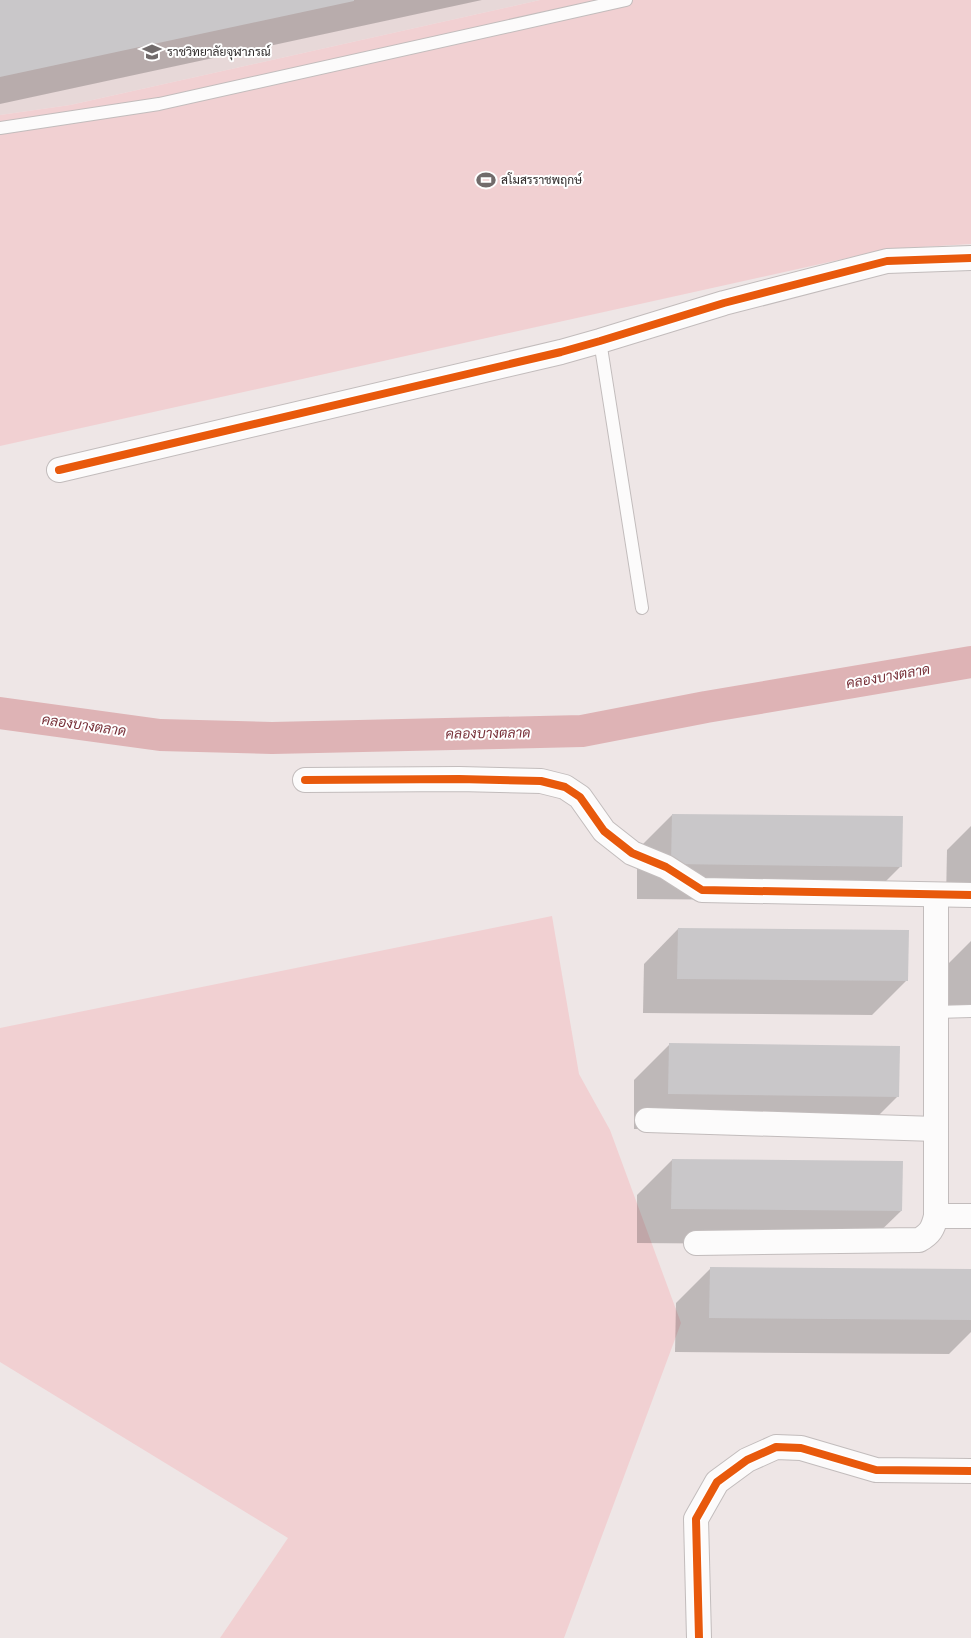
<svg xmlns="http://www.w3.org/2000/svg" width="971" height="1638" viewBox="0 0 971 1638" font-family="Georgia,Sarabun,serif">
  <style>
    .built { fill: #e7d8d8 }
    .green { fill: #f1d0d2 }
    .shadow { fill: #0003 }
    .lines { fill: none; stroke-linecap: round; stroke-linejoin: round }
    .canal { stroke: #deb3b5; stroke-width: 32 }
    .building { fill: #c9c7c9 }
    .lane-casing { stroke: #c2bcbc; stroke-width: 14 }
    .street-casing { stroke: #c2bcbc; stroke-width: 26 }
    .lane { stroke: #fcfbfb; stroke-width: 12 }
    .street { stroke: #fcfbfb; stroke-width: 24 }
    .cycleway-casing { stroke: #fff; stroke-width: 11 }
    .cycleway { stroke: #e8590c; stroke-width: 8 }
    .labels { text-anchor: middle; stroke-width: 4; stroke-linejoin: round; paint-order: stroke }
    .poi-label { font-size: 12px; fill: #2e2929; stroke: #fff; text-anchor: start }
    .water-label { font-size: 14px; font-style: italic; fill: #783139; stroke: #fff }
  </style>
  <rect width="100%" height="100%" fill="#eee6e6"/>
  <path class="built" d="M0,0h540l-470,105 -70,10z"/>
  <g class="green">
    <path d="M540,0h431v244l-83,5 -888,197v-331l70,-10z"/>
    <path d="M552,916l27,158 31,56 71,193 -117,315h-344l68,-100 -288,-176v-334z"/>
  </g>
  <g class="shadow">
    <path d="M0,0h482l-482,104z"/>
    <path d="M672,815l229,51 -35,35 -229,-2v-49z"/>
    <path d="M971,826v73h-25l1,-49z"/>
    <path d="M678,929l229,51 -35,35 -229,-2 1,-49z"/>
    <path d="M971,941v74h-26l1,-49z"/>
    <path d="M669,1045l229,51 -35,35 -229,-2v-49z"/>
    <path d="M672,1160l229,51 -35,34 -229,-2v-48z"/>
    <path d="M711,1268l260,3v61l-22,22 -274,-2 1,-49z"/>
  </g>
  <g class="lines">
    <path class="canal" d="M0,713l160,22 112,3 310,-7 124,-24 265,-45"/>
  </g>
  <g class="building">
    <path d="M0,0h354v1l-354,76z"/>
    <path d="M672,814l231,2 -1,51 -231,-3z"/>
    <path d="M678,928l231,2 -1,51 -231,-2z"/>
    <path d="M669,1043l231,3 -1,51 -231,-3z"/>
    <path d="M672,1159l231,2 -1,50 -231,-2z"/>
    <path d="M710,1267l261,2v51l-262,-2z"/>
  </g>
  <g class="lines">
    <g class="lane-casing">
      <g id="lane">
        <path d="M0,128l159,-24 467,-104"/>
        <path d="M600,341l42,267"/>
        <path d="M936,1012l35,-1"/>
      </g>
    </g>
    <g class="street-casing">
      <g id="street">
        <path d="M59,470l502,-118 39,-11 124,-38 163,-42 84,-3"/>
        <path d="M305,780l154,-1 82,2 24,6 15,10 24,34 28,22 34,14 36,23 269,5"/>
        <path d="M936,895v321h35"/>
        <path d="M647,1120l289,9"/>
        <path d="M696,1243l223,-3c11,-6 14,-11 17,-24"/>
        <path d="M699,1638l-3,-119 21,-37 30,-22 29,-13 25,1 75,22 95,1"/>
      </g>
    </g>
    <use href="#lane" class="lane"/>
    <use href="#street" class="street"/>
    <g class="cycleway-casing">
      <g id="cycleway">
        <path d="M59,470l502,-118 39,-11 124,-38 163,-42 84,-3"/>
        <path d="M305,780l154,-1 82,2 24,6 15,10 24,34 28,22 34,14 36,23 269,5"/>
        <path d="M699,1638l-3,-119 21,-37 30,-22 29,-13 25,1 75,22 95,1"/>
      </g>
    </g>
    <use href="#cycleway" class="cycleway"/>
  </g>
  <defs>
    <g id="university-bare" transform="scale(1.5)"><path d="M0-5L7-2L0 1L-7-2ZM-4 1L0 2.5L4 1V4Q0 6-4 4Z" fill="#716b6b" stroke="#fff" stroke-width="2.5" paint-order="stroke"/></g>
    <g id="stadium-bare" transform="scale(1.5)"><path d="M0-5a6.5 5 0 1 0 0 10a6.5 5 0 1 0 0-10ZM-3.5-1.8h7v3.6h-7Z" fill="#716b6b" stroke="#fff" stroke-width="2.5" paint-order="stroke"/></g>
  </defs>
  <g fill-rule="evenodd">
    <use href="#university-bare" x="152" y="52"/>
    <use href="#stadium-bare" x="486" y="180"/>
  </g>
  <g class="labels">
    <g class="poi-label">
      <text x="167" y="56">ราชวิทยาลัยจุฬาภรณ์</text>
      <text x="501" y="184">สโมสรราชพฤกษ์</text>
    </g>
    <g class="water-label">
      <text transform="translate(888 676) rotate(-10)" y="5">คลองบางตลาด</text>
      <text transform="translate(84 725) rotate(8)" y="5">คลองบางตลาด</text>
      <text transform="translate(488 733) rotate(-1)" y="5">คลองบางตลาด</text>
    </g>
  </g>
</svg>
